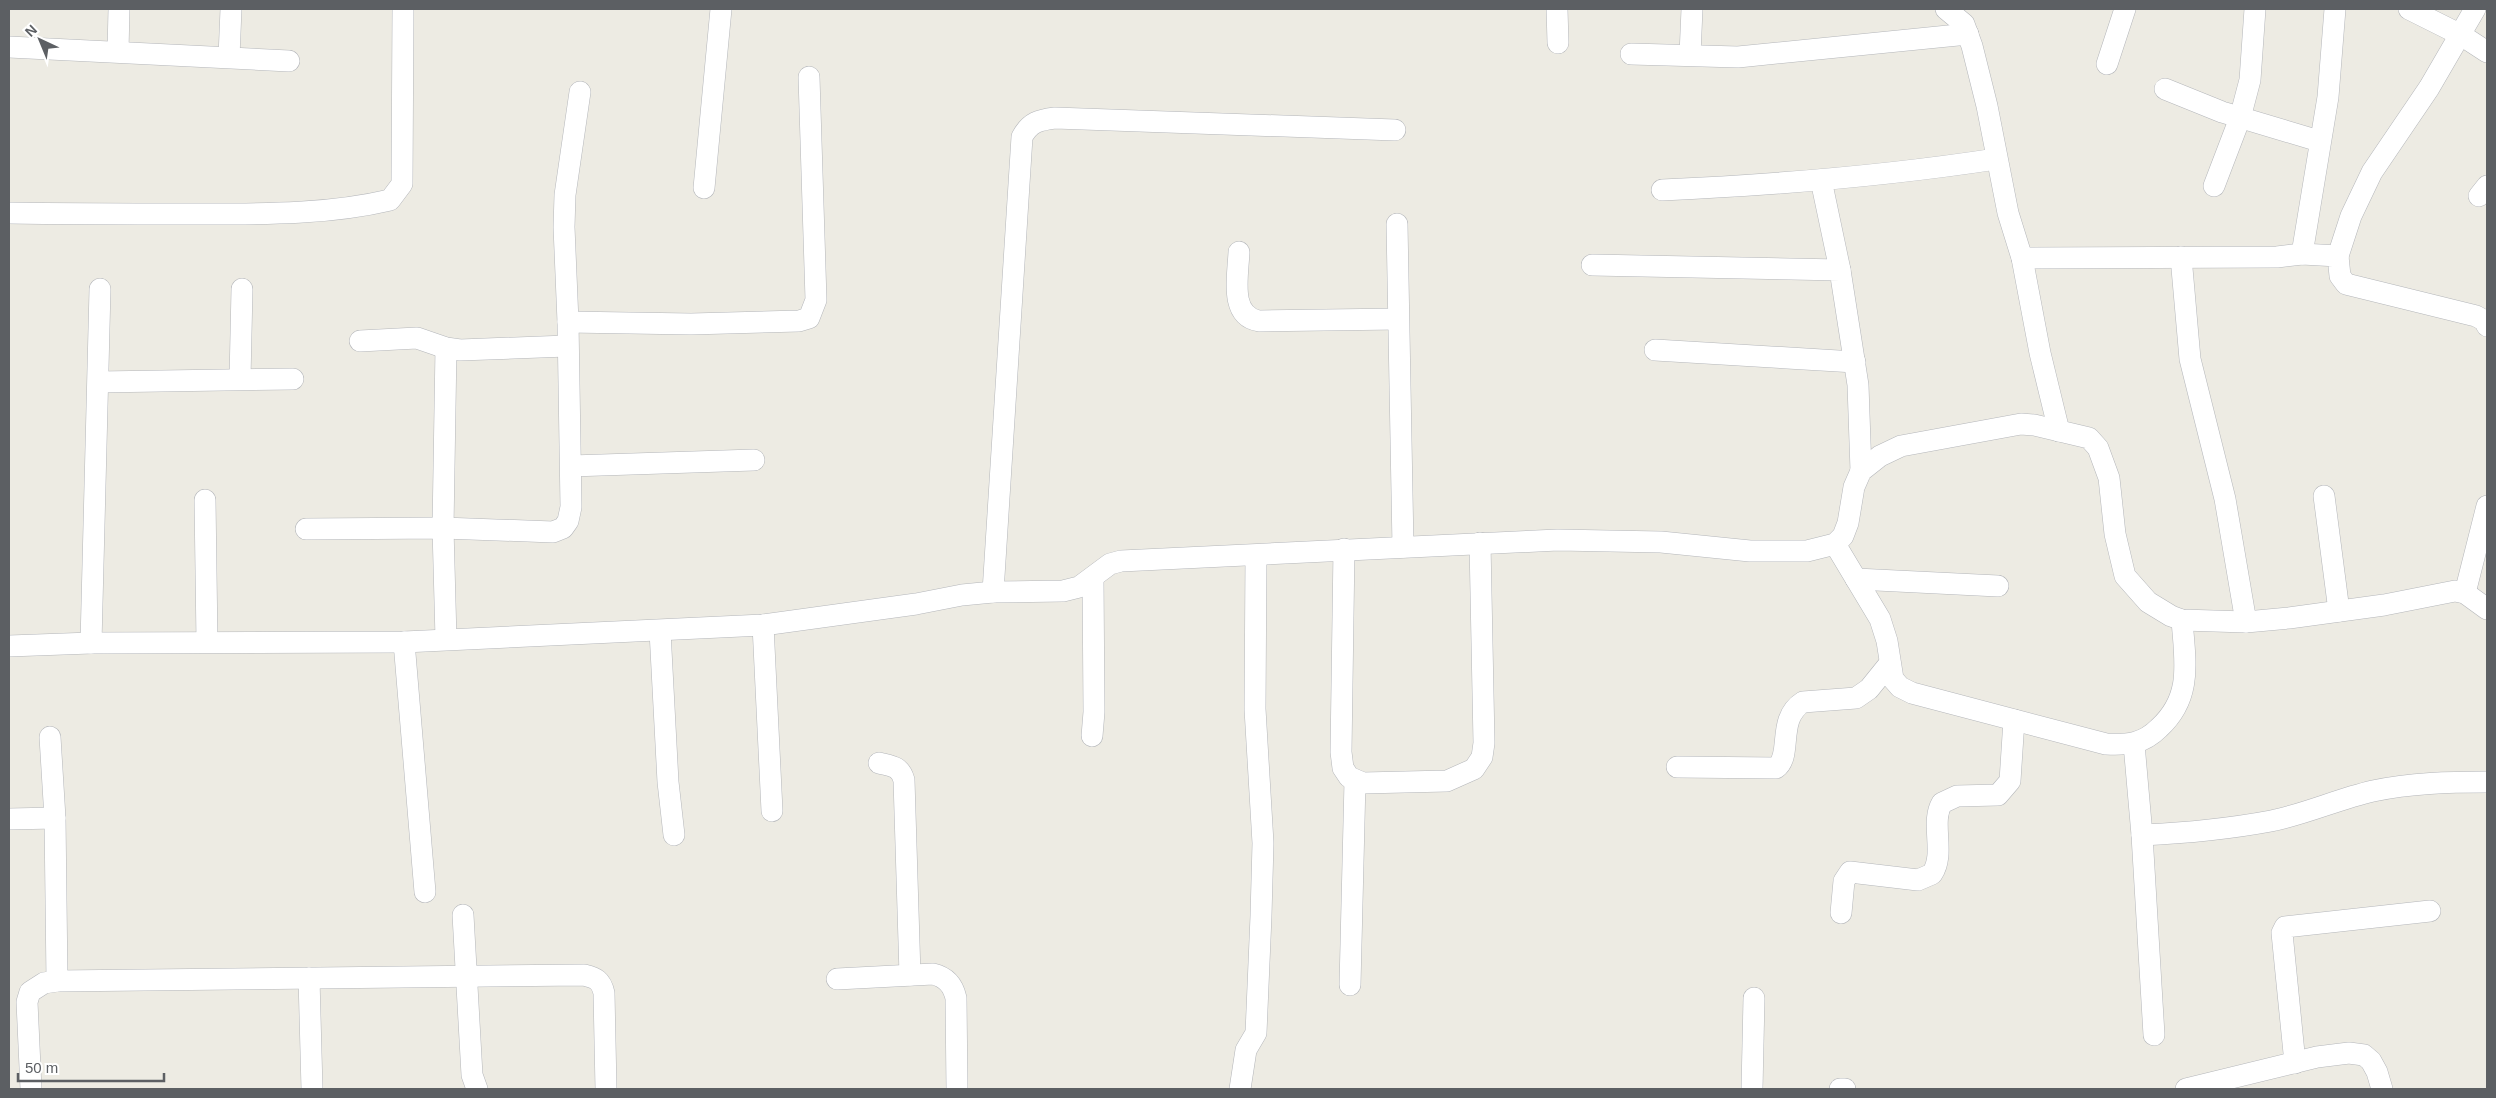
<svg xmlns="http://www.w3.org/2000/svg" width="2496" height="1098" viewBox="0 0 2496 1098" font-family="Helvetica,sans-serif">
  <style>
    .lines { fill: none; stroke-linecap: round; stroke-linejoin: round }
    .street-casing { stroke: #b4b6ba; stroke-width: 22 }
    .street { stroke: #fff; stroke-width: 21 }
  </style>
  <rect width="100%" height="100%" fill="#edebe3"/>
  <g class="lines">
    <g class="street-casing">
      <g id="street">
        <path d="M1557,9l1,34"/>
        <path d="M1946,9l18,15 8,22 15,60 21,107 14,45 18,95 19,78"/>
        <path d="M2409,9l52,26 26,17"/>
        <path d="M9,47l280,14"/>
        <path d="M118,51l1,-42"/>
        <path d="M1631,54l107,3 230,-23"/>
        <path d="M1690,55l2,-46"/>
        <path d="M229,57l2,-48"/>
        <path d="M2107,64l18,-55"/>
        <path d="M2165,89l57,23 97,29"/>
        <path d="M1821,180l19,90"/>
        <path d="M2214,186l26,-68 10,-38 5,-71"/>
        <path d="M704,188l17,-179"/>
        <path d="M1662,190c112,-5 223,-14 334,-31"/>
        <path d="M2479,196l8,-10"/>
        <path d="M9,213c62,1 124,1 187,1 64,0 131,1 194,-14l12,-16 1,-175"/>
        <path d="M1397,224l6,323"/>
        <path d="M1239,252c-1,24 -10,64 20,69l139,-2"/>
        <path d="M2302,254l26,-157 7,-88"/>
        <path d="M2338,256l13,-40 21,-44 57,-84 46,-79"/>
        <path d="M2181,257l9,102 35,140 21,123"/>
        <path d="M2022,258l255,-1 25,-3 36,2 2,20 6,8 130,32 9,5 2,5"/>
        <path d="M1592,265l248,5 18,115 3,86"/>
        <path d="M568,322l123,2 108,-3 10,-3 7,-18 -7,-223"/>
        <path d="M360,341l57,-3 29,10 14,2 107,-4"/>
        <path d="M446,348l-3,180 3,111"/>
        <path d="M1655,350l200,12"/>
        <path d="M240,379l2,-90"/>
        <path d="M99,382l194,-3"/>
        <path d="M571,466l183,-6"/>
        <path d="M2324,496l15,115"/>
        <path d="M205,500l2,142"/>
        <path d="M306,529l137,-1 110,4 10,-4 5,-7 3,-14 -3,-185 -4,-95 1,-32 15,-103"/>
        <path d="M1835,544l45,75 7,22 6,38 7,8 12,6 194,51c22,1 37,0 53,-16 34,-31 26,-67 23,-108"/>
        <path d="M1344,549l-3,203 2,16 6,9 14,6 84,-2 27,-12 8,-12 2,-14 -4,-200"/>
        <path d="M1856,579l142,7"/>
        <path d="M993,592l29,-455c8,-15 17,-17 33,-19l340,12"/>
        <path d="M2465,593l22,-87"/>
        <path d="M763,625l9,186"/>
        <path d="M660,631l8,151 6,53"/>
        <path d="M404,642l21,250"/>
        <path d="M91,643l9,-354"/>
        <path d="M9,646l82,-3 313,-1 359,-17 153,-21 46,-9 31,-3 70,-1 16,-4 31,-23 11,-3 437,-21 103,2 89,9h57l28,-7 8,-8 5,-13 6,-36 7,-16 19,-15 21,-10 120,-22 13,1 55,13 9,10 11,30 6,56 10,42 23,26 23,14 11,4 64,2 43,-4 95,-13 71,-14 10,2 22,16"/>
        <path d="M1092,736l2,-24 -1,-134"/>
        <path d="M50,737l5,81 2,163"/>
        <path d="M2134,744l8,91 12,200"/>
        <path d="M879,763c13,3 21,3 25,17l6,195"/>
        <path d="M1677,767l99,1c17,-12 0,-49 27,-66l53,-4 13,-9 21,-26"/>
        <path d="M9,819l46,-1"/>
        <path d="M2142,835c44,-2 86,-6 129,-14 35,-7 67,-22 102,-30 38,-8 76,-9 114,-9"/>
        <path d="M1841,913l3,-32 6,-9 68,8 14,-6c14,-21 -2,-51 10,-71l15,-7 41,-1 12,-14 4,-61"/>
        <path d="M463,915l9,160 5,14"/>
        <path d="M309,978l3,111"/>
        <path d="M837,979l96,-5c13,3 20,11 23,24l1,91"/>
        <path d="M1350,985l5,-204"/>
        <path d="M2295,1063l-13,-130 3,-6 145,-16"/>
        <path d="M31,1089l-4,-87 3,-10 14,-9 13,-2 527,-6c12,3 17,5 20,18l2,96"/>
        <path d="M1240,1089l6,-39 10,-17 5,-117 2,-73 -8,-134 1,-153"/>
        <path d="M1752,1089l2,-91"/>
        <path d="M1840,1089h5"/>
        <path d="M2186,1089l131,-32 32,-4 15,2 7,6 6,11 5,17"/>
      </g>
    </g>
    <use href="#street" class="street"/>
  </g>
  <rect width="2496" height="1098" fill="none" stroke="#5c5f63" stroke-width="20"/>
  <g transform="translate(40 40) rotate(316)" stroke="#ffffff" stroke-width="4" paint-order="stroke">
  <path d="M0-4L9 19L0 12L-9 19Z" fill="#5c5f63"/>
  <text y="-8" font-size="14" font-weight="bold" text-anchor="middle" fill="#5c5f63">N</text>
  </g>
  <path d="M18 1073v8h146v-8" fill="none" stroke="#5c5f63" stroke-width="2.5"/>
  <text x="25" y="1073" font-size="15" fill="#5c5f63" stroke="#ffffff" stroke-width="4" paint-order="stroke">50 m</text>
</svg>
